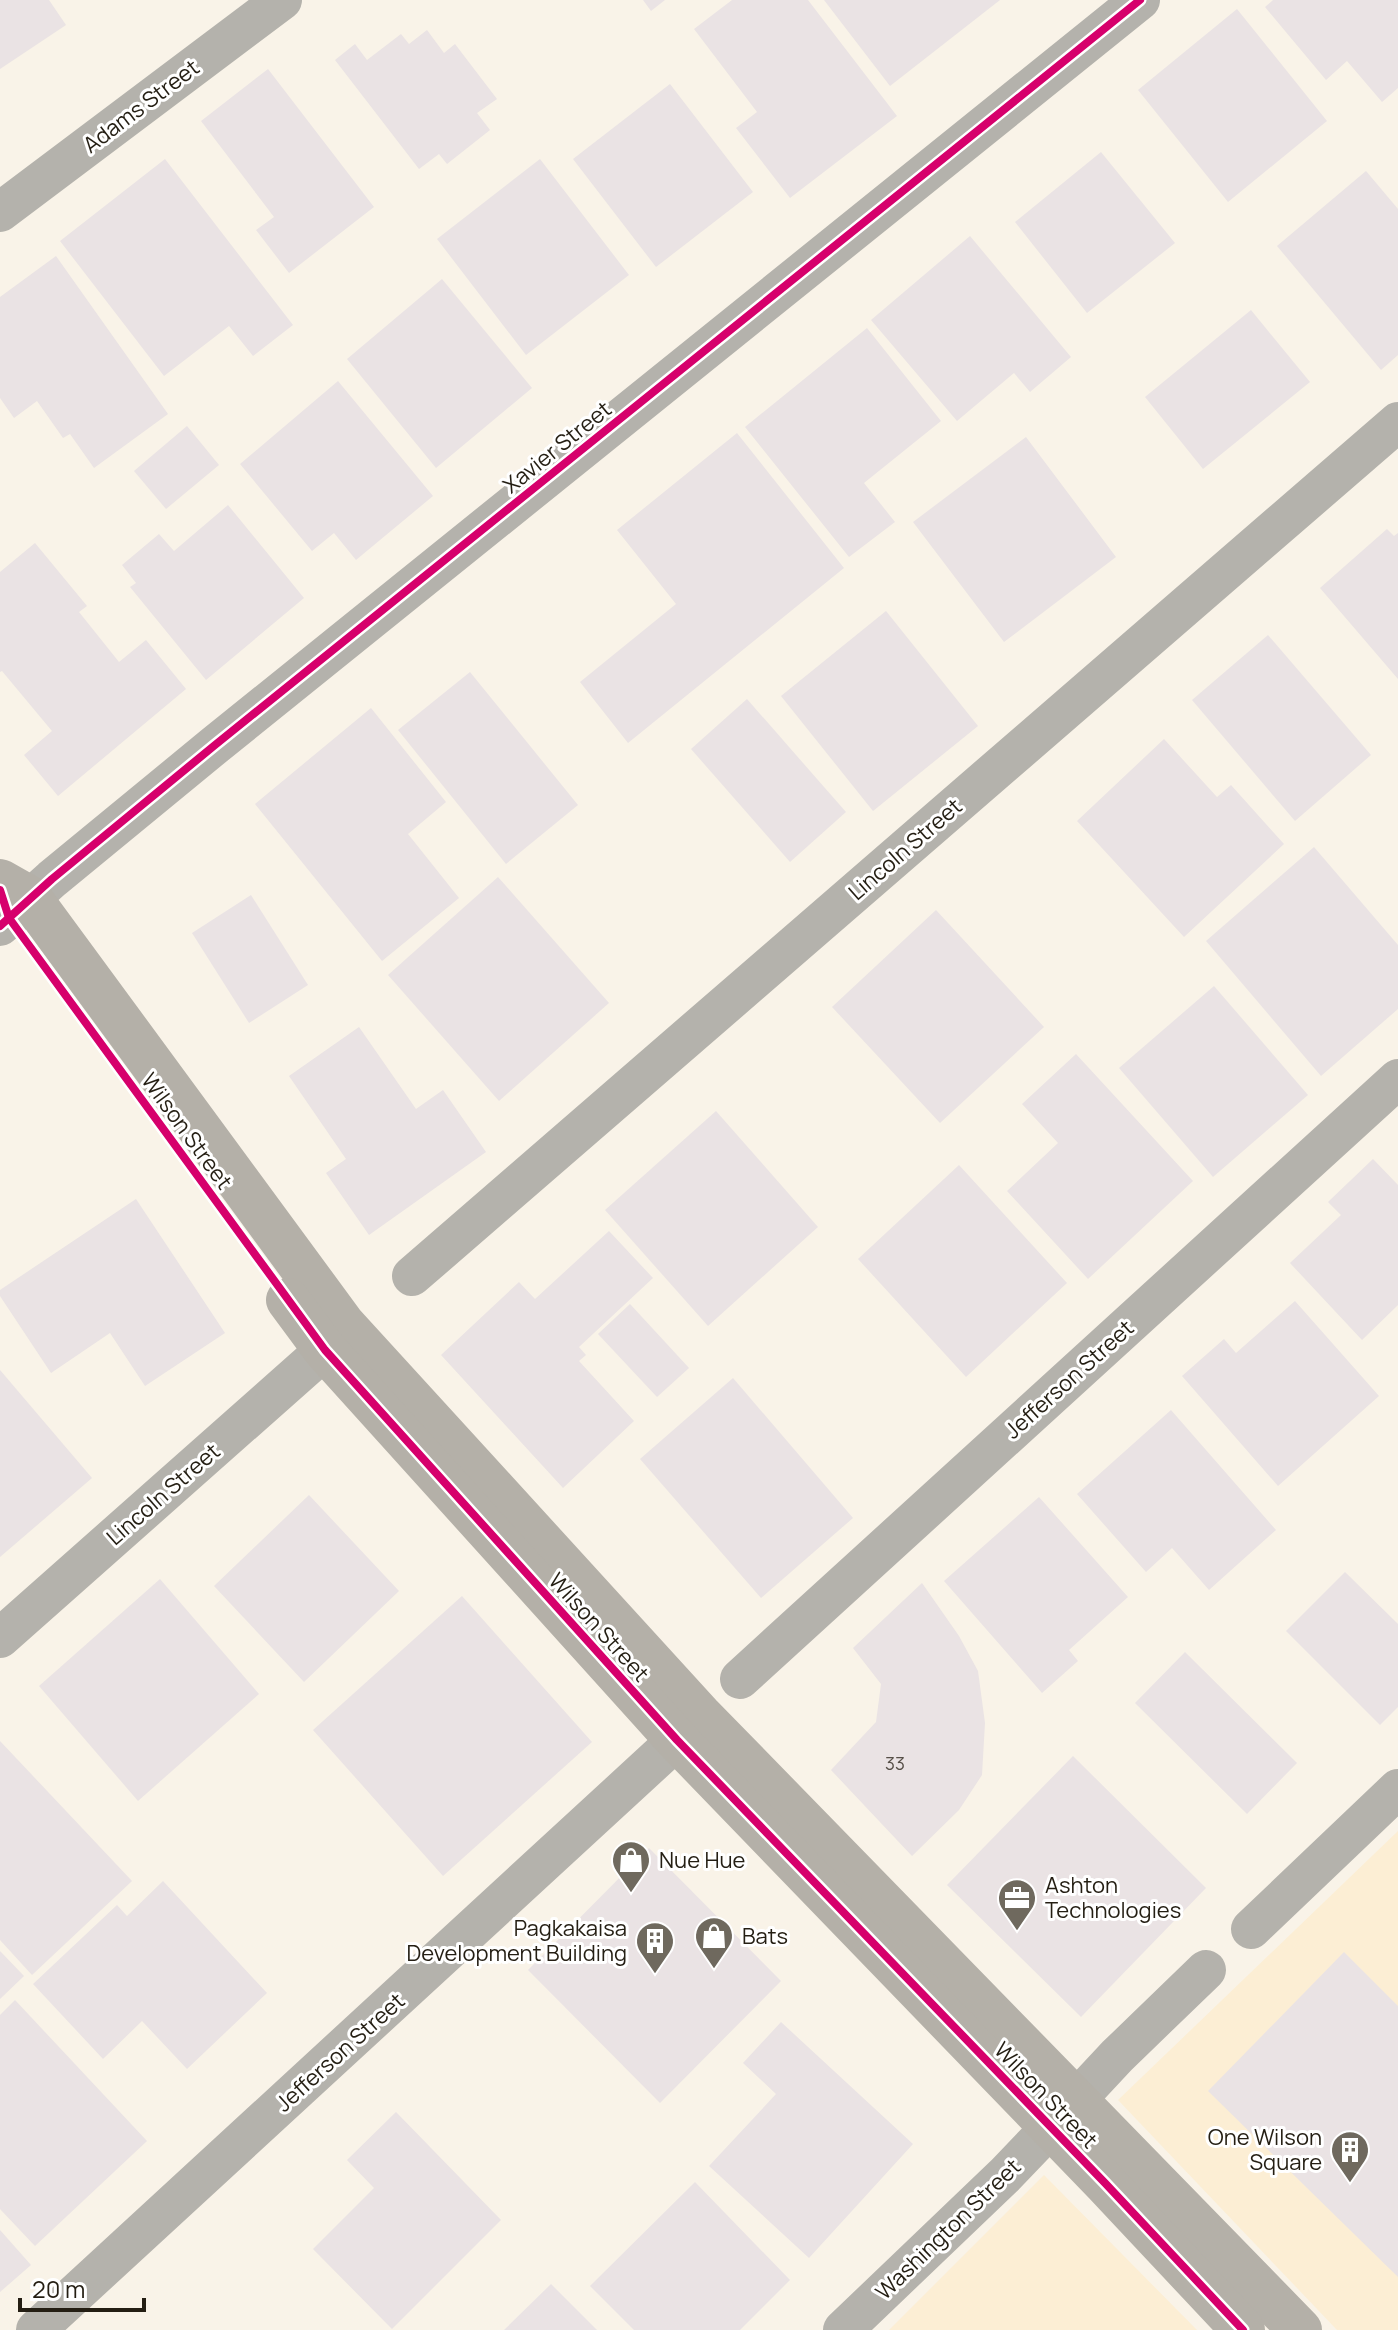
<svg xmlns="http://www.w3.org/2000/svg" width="1398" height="2330" viewBox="0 0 1398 2330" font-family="Manrope,sans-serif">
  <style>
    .built { fill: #fceed4 }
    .building { fill: #eae3e4 }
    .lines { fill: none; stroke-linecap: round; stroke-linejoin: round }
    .street { stroke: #b4b2ac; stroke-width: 40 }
    .secondary { stroke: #b4b0a8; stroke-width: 44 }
    .cycleway-casing { stroke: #fff; stroke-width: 13 }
    .cycleway { stroke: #d6006c; stroke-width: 8 }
    .labels { text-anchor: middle; stroke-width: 6; stroke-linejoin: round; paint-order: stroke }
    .number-label { font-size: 18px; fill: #564f47 }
    .street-label { font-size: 22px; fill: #241e13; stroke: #fff }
    .poi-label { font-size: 22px; fill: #241e13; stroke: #fff; text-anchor: start }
  </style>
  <rect width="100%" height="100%" fill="#f9f3e8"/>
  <g class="built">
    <path d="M1398,1831v499h-61l-219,-230z"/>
    <path d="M1044,2175l153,155h-308z"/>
  </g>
  <g class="building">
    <path d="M0,0h49l17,25 -66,44z"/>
    <path d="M643,0h22l-14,11z"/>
    <path d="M732,0h76l89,116 -107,82 -54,-70 21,-16 -63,-83z"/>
    <path d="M824,0h176l-110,86z"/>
    <path d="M1273,0h125v88l-16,14 -35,-41 -21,19 -61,-73z"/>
    <path d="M1237,9l90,112 -99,81 -90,-112z"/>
    <path d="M427,30l17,23 11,-9 42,55 -20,14 13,17 -43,34 -8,-10 -20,15 -84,-109 20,-16 12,16 34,-26 8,10z"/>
    <path d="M268,69l106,138 -85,66 -33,-43 18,-13 -73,-96z"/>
    <path d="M670,84l83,108 -97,75 -83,-108z"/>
    <path d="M1101,152l74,91 -88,70 -72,-91z"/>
    <path d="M165,159l128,166 -40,31 -24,-30 -65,50 -104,-135z"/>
    <path d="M540,159l89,116 -103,80 -89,-116z"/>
    <path d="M1366,171l32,38v146l-17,15 -104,-124z"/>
    <path d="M970,236l101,121 -41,35 -16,-19 -57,48 -86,-101z"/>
    <path d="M56,256l112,158 -74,54 -24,-34 -7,4 -26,-37 -23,17 -14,-20v-101z"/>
    <path d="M442,279l90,109 -96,80 -89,-109z"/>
    <path d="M1251,310l59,72 -107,87 -58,-72z"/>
    <path d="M867,328l74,93 -77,62 31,39 -46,35 -104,-130z"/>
    <path d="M338,381l95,115 -77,64 -22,-27 -22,18 -72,-87z"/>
    <path d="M187,426l32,39 -53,44 -32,-38z"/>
    <path d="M737,433l107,135 -216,175 -48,-61 96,-78 -59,-74z"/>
    <path d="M1026,437l90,120 -112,85 -91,-120z"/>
    <path d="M228,505l76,93 -98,82 -76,-93 6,-4 -14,-18 37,-31 15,17z"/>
    <path d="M1387,529l7,7 4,-3v146l-78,-91z"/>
    <path d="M35,543l52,63 -8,6 40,50 27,-22 40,49 -128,107 -34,-41 28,-24 -50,-60 -2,1v-100z"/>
    <path d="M886,611l92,115 -105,85 -92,-115z"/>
    <path d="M1268,635l103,120 -76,66 -103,-121z"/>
    <path d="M470,672l108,133 -72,59 -108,-134z"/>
    <path d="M747,699l99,113 -56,50 -99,-113z"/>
    <path d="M371,708l75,94 -38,32 51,64 -77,63 -127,-157z"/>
    <path d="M1164,739l53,58 14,-12 53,59 -100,93 -107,-116z"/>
    <path d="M1314,847l84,98v64l-77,67 -115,-135z"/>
    <path d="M498,877l111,126 -110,98 -111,-126z"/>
    <path d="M251,895l57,90 -59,38 -57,-90z"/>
    <path d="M936,910l108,117 -104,96 -108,-116z"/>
    <path d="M1214,986l94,109 -95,82 -94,-109z"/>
    <path d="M359,1027l57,82 27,-19 43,62 -117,83 -43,-62 20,-14 -57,-83z"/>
    <path d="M1076,1054l117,127 -105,98 -81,-88 51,-48 -36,-39z"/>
    <path d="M716,1111l102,116 -110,99 -103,-116z"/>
    <path d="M1373,1159l25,26v120l-36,35 -72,-77 51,-48 -13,-13z"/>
    <path d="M959,1165l108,118 -101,94 -108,-118z"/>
    <path d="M136,1199l89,134 -80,53 -35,-53 -59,40 -51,-77v-6z"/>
    <path d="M609,1231l44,47 -74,69 7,8 -7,6 55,60 -71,67 -122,-133 78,-73 16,17z"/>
    <path d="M1295,1301l84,95 -101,90 -96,-110 42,-37 12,14z"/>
    <path d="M630,1304l59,64 -32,29 -59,-63z"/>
    <path d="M0,1370l92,108 -92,79z"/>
    <path d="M733,1378l120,140 -92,80 -121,-139z"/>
    <path d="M1171,1410l105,120 -67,60 -37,-42 -26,24 -69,-78z"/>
    <path d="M309,1495l90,96 -95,91 -90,-96z"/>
    <path d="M1039,1497l89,100 -59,53 9,11 -36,32 -98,-112z"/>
    <path d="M1345,1572l53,52v83l-18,18 -94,-94z"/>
    <path d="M160,1579l99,115 -121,107 -99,-115z"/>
    <path d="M922,1583l37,53 19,35 7,52 -3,52 -23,35 -47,46 -81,-86 45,-48 5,-38 -28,-36z"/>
    <path d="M462,1596l130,146 -149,134 -130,-146z"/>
    <path d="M1185,1652l112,111 -50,51 -112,-111z"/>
    <path d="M0,1741l132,140 -100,94 -32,-35z"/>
    <path d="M1073,1756l133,132 -125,129 -134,-132z"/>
    <path d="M649,1848l132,133 -121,122 -132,-133z"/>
    <path d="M163,1881l104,112 -80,76 -45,-48 -39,38 -70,-75 84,-79 10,11z"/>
    <path d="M0,1951l24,25 -24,23z"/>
    <path d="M1344,1952l54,54v271l-190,-186z"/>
    <path d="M15,2000l132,141 -112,105 -35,-37v-194z"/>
    <path d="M781,2022l132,122 -104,114 -100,-92 67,-72 -33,-31z"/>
    <path d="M396,2112l105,108 -109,109 -79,-80 61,-61 -27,-28z"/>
    <path d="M695,2182l95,98 -50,50h-106l-44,-44z"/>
    <path d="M0,2230l31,35 -31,27z"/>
    <path d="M551,2284l46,46h-93z"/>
  </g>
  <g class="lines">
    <g class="street">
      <path d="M0,212l282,-212"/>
      <path d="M0,926l52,-47 163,-134 925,-745"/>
      <path d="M412,1276l986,-854"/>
      <path d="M0,1638l325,-288"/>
      <path d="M740,1679l658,-600"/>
      <path d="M1251,1929l147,-140"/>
      <path d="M1075,2101l42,-45 89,-86"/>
      <path d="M36,2330l641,-590"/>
      <path d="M843,2330l162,-155 46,-48"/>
    </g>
    <g class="secondary">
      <path d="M0,881l30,17 313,426 357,391 600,615"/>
      <path d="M288,1300l37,50 352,390 428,443 138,147"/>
    </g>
    <g class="cycleway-casing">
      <g id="cycleway">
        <path d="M0,890l9,28 316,432 352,390 428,443 138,147"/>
        <path d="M0,926l52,-47 163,-134 925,-745"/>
      </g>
    </g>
    <use href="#cycleway" class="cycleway"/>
  </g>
  <defs>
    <g id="shop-pin" transform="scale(2)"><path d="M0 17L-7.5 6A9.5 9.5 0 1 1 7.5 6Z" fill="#6f695e" stroke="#fff"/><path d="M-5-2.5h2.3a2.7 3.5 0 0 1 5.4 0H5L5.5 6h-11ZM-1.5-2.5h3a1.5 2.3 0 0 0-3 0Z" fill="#fff"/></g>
    <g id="office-pin" transform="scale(2)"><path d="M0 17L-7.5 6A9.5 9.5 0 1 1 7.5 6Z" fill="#6f695e" stroke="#fff"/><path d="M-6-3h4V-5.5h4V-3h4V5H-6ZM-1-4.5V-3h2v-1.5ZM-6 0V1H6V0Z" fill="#fff"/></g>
    <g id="building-pin" transform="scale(2)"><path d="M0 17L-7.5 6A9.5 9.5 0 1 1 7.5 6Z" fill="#6f695e" stroke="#fff"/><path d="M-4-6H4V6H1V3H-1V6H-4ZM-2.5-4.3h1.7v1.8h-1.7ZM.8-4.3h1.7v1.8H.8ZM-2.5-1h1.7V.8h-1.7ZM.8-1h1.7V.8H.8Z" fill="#fff"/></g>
  </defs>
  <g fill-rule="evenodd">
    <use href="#shop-pin" x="631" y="1860"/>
    <use href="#office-pin" x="1017" y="1898"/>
    <use href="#shop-pin" x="714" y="1936"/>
    <use href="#building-pin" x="655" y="1941"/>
    <use href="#building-pin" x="1350" y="2150"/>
  </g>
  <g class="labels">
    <g class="number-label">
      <text x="895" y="1770">33</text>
    </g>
    <g class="street-label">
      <text transform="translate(141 106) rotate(-37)" y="8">Adams Street</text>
      <text transform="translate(557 447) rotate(-39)" y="8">Xavier Street</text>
      <text transform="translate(905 849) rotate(-41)" y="8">Lincoln Street</text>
      <text transform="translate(187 1131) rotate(54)" y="8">Wilson Street</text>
      <text transform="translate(1069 1379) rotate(-42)" y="8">Jefferson Street</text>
      <text transform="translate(163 1494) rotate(-41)" y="8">Lincoln Street</text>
      <text transform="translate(599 1627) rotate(48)" y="8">Wilson Street</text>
      <text transform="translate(340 2052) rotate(-42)" y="8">Jefferson Street</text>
      <text transform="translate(1046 2095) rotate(46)" y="8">Wilson Street</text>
      <text transform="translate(948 2229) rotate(-44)" y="8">Washington Street</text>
    </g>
    <g class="poi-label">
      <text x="659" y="1868">Nue Hue</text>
      <text x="1045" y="1893">Ashton<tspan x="1045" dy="25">Technologies</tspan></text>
      <text x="627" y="1936" text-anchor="end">Pagkakaisa<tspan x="627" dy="25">Development Building</tspan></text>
      <text x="742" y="1944">Bats</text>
      <text x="1322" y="2145" text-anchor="end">One Wilson<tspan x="1322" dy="25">Square</tspan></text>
    </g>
  </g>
  <path d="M20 2298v12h124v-12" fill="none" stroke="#241e13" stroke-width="4"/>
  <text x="32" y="2298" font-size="24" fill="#241e13" stroke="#ffffff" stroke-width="6" paint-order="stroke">20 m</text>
</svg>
